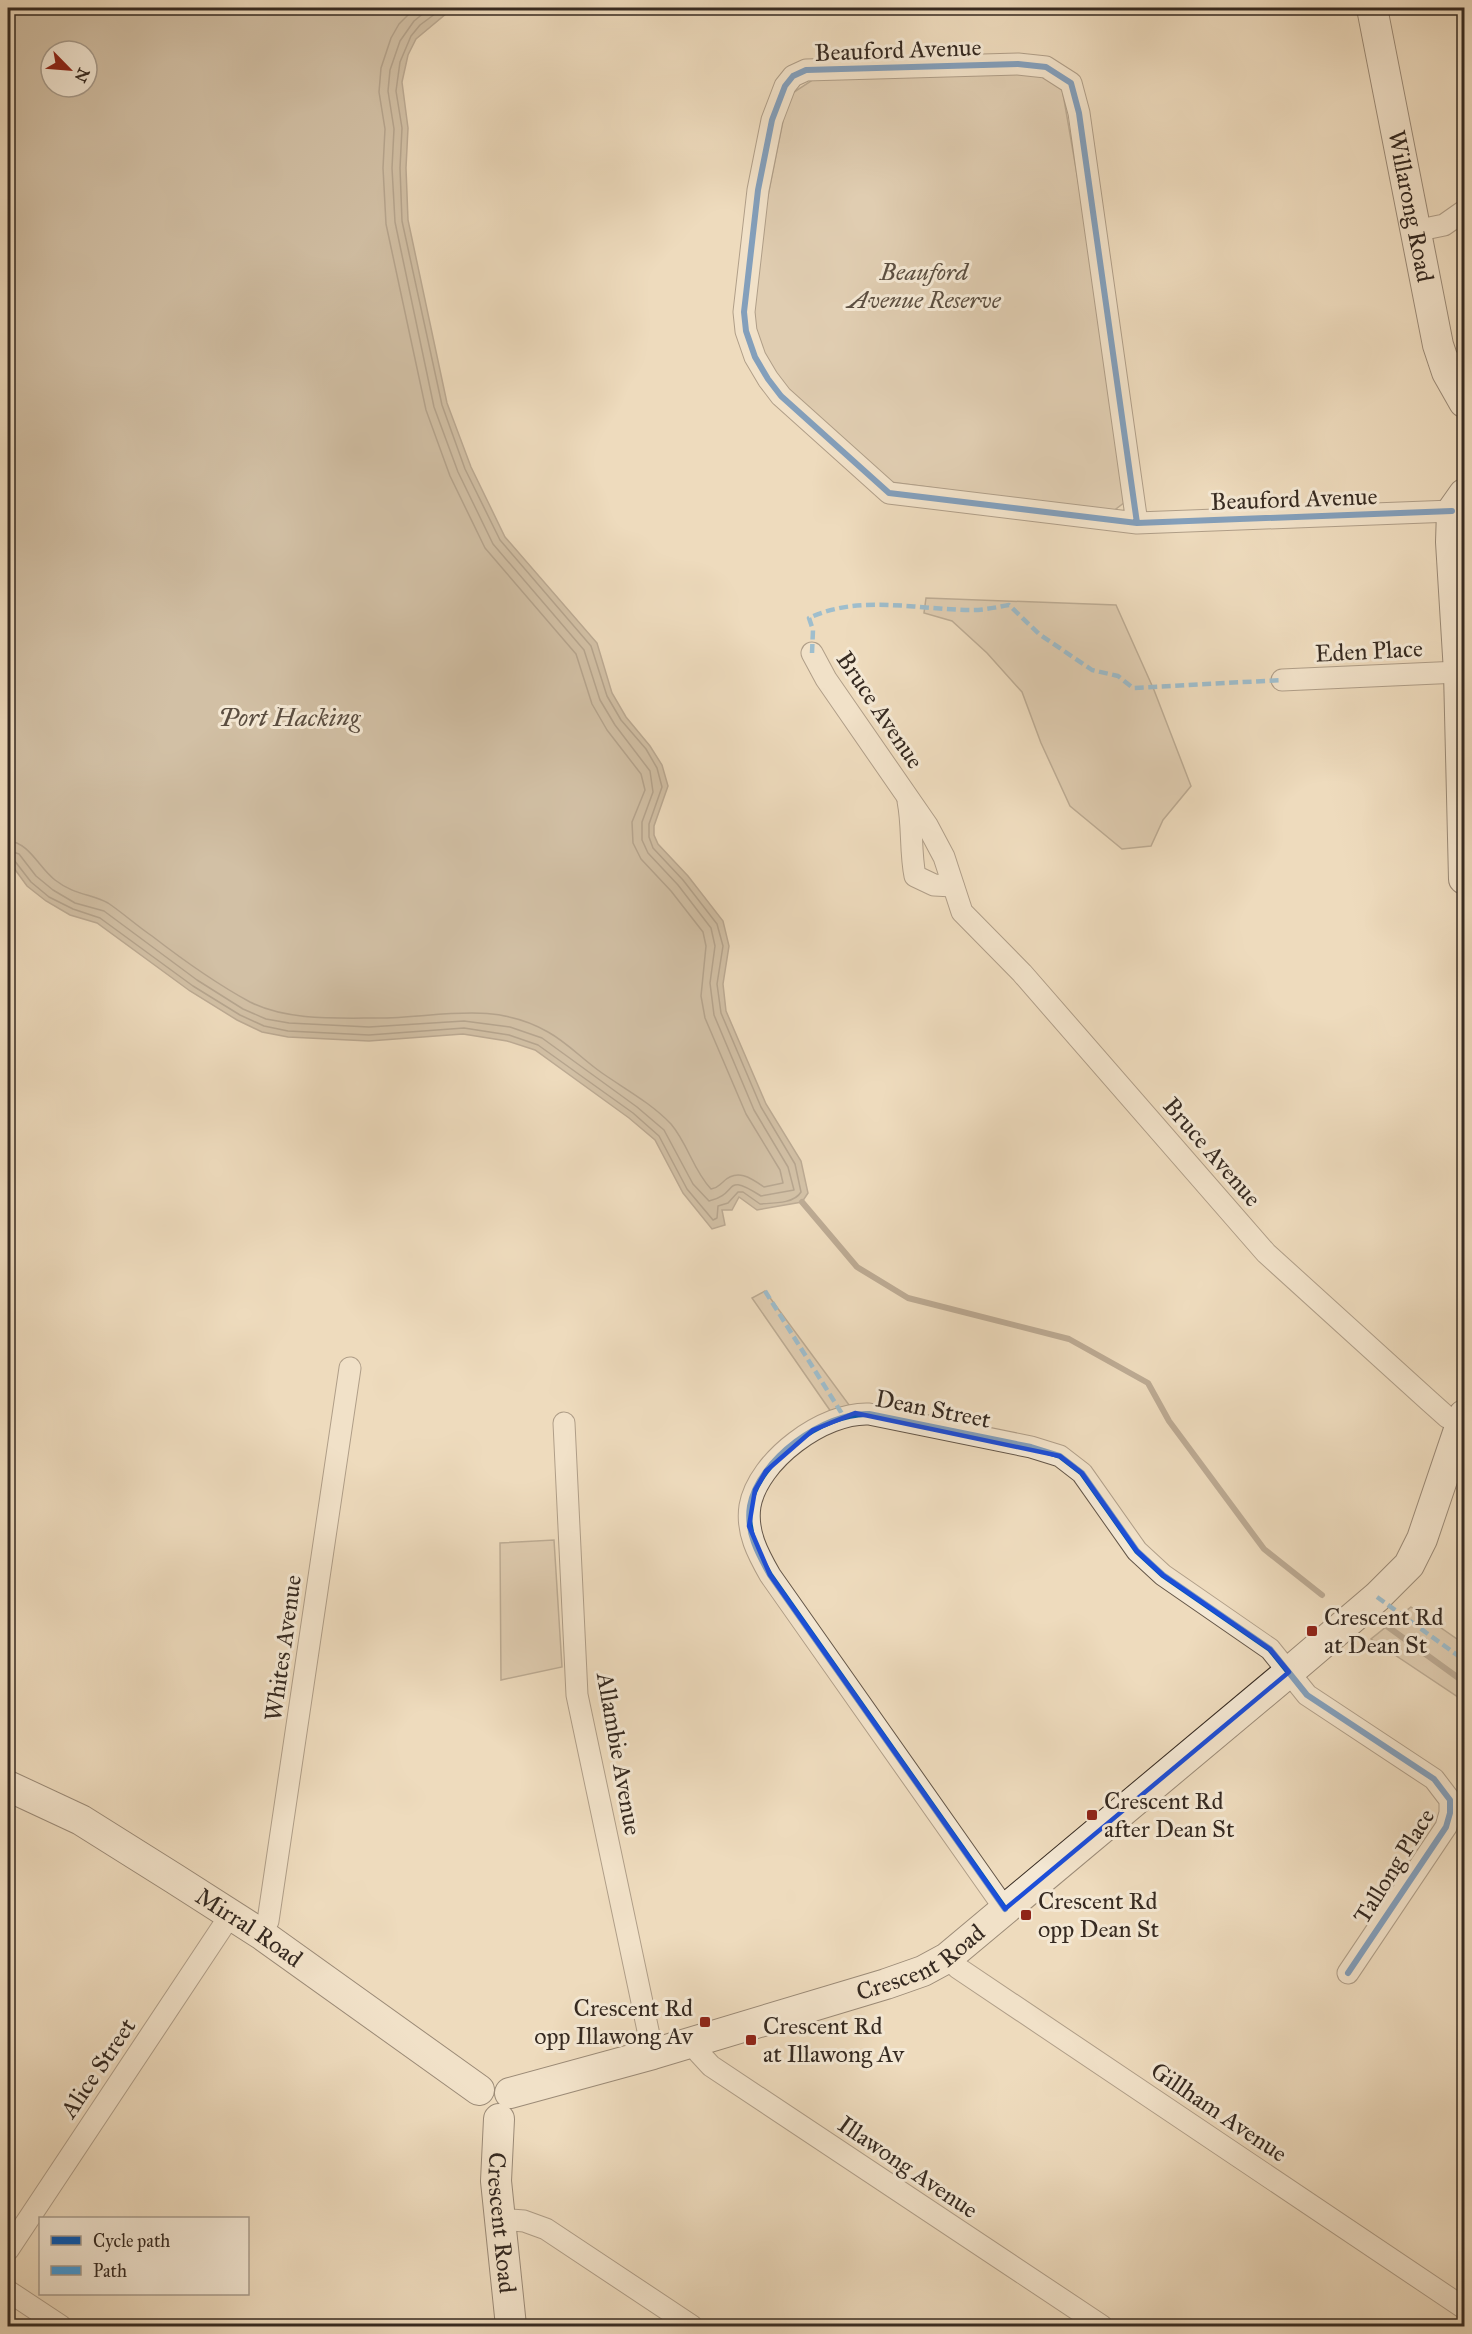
<svg xmlns="http://www.w3.org/2000/svg" width="1472" height="2334" viewBox="0 0 1472 2334" font-family="'IM FELL Great Primer',serif">
  <style>
    .green { fill: #cfbda2; stroke: #827462; stroke-width: 1.5 }
    .water { fill: #af9f88; stroke: #7f705f; stroke-width: 1.5; fill-rule: evenodd }
    .lines { fill: none; stroke-linecap: round; stroke-linejoin: round }
    .shore { stroke: #726454; stroke-width: 1.5 }
    .stream { stroke: #7f705f; stroke-width: 6 }
    .street-casing { stroke: #645648; stroke-width: 23 }
    .secondary-casing { stroke: #362a21; stroke-width: 32 }
    .street { stroke: #f4e8d4; stroke-width: 21 }
    .secondary { stroke: #f4e8d4; stroke-width: 30 }
    .quiet { stroke: #3e9ce0; stroke-width: 4.5; stroke-dasharray: 9 4.5; stroke-linecap: butt }
    .cycleway-casing { stroke: #f4e8d4; stroke-width: 10 }
    .cycleway { stroke: #0057b8; stroke-width: 6 }
    .marked { fill: none; stroke: #1d4ed8; stroke-width: 4.5; stroke-linejoin: round }
    .poi-dot { fill: #8f2418; stroke: #f4e8d4; stroke-width: 2 }
    .labels { text-anchor: middle; stroke-width: 6; stroke-linejoin: round; paint-order: stroke }
    .street-label { font-size: 24px; fill: #362a21; stroke: #f4e8d4 }
    .park-label { font-size: 24px; font-style: italic; fill: #5c4f41; stroke: #f4e8d4 }
    .poi-label { font-size: 24px; fill: #362a21; stroke: #f4e8d4; text-anchor: start }
    .water-label { font-size: 26px; font-style: italic; fill: #5a4d40; stroke: #f4e8d4 }
  </style>
  <rect width="100%" height="100%" fill="#eedbbd"/>
  <filter id="stains"><feTurbulence type="fractalNoise" baseFrequency=".00333" numOctaves="4"/><feColorMatrix values="0 0 0 0 .2 0 0 0 0 .09 0 0 0 0 .02 0 0 0 .5 -.17"/></filter>
  <radialGradient id="worn" r=".72"><stop offset=".6" stop-color="#630" stop-opacity="0"/><stop offset="1" stop-color="#630" stop-opacity=".3"/></radialGradient>
  <g class="green">
    <path d="M1041,74l21,14 46,265 21,146 -17,13 -229,-31 -94,-87 -27,-41 -14,-57 40,-200 29,-19z"/>
    <path d="M926,598l190,7 38,85 37,96 -28,34 -12,26 -29,3 -52,-43 -29,-63 -19,-51 -35,-39 -35,-32 -28,-8z"/>
    <path d="M765,1291l90,122 -19,6 -84,-121z"/>
    <path d="M554,1540l8,127 -61,13 -1,-137z"/>
    <path d="M1411,1607l53,37v57l-93,-62z"/>
  </g>
  <path class="water" d="M8,8h445l-37,31 -8,16 -6,27 6,46 -2,40 2,52 39,183 24,64 34,70 92,106 15,50 14,24 24,29 12,19 6,21 -14,40v9l4,9 30,32 35,45 6,25 -6,38 3,27 40,93 35,57 7,32 -6,9 -45,8 -18,-13 -7,13h-10l3,15 -13,4 -29,-36 -28,-53 -26,-22 -94,-68 -28,-9 -44,-7 -94,7 -81,-4 -26,-5 -25,-12 -47,-29 -93,-68 -27,-8 -24,-14 -19,-15 -19,-26zM51,51h36v36h-36z"/>
  <g class="lines">
    <g class="shore">
      <path d="M8,841c21,1 31,27 47,39 19,15 37,14 53,23 15,10 29,23 44,33 31,24 63,47 98,66 37,19 88,16 129,16 58,0 114,-18 169,14 20,11 35,28 54,41 23,16 49,30 69,51 17,20 22,46 40,65 7,-1 7,-3 12,-7 14,-14 28,-4 41,5l19,-4 -3,-13 -34,-56 -41,-96 -4,-22 5,-50 -3,-14 -32,-41 -30,-32 -8,-16 -1,-21 13,-32 -4,-16 -34,-44 -15,-26 -16,-50 -91,-106 -35,-72 -24,-66 -40,-186 -3,-56 2,-39 -6,-37 2,-24 10,-30 8,-14 16,-16"/>
      <path d="M8,850l11,4 17,22 17,14 22,13 29,8 93,69 46,29 23,10 23,4 80,4 95,-6 46,6 32,11 95,69 27,23 29,54 16,17c31,-7 13,-30 52,-5l33,-6 -6,-23 -34,-57 -40,-95 -4,-32 5,-37 -4,-18 -33,-43 -30,-32 -6,-13v-18l11,-30 -3,-21 -35,-46 -15,-25 -16,-50 -91,-106 -35,-72 -24,-65 -39,-185 -3,-54 2,-39 -6,-38 2,-21 10,-29 14,-20 16,-13"/>
      <path d="M8,858l6,2 17,22 18,15 24,12 27,9 93,68 47,29 24,11 24,5 81,4 95,-7 45,7 29,10 95,68 26,23 28,53 26,31 4,-2 1,-12 10,-3 10,-11h5l17,12c12,-1 34,0 41,-12l-6,-28 -34,-57 -40,-94 -4,-29 6,-38 -6,-22 -34,-44 -30,-32 -4,-11v-13l13,-37 -5,-19 -11,-19 -25,-29 -14,-24 -16,-50 -91,-106 -35,-71 -23,-64 -40,-184 -2,-53 2,-40 -6,-37 4,-29 11,-26 9,-11 23,-17"/>
    </g>
    <g class="stream">
      <path d="M802,1202l55,65 51,31 161,41 79,44 21,38 95,128 58,46"/>
      <path d="M1384,1624l80,58"/>
    </g>
    <g class="street-casing">
      <g id="street">
        <path d="M1415,231l29,-6 20,-14"/>
        <path d="M1447,372l17,-12"/>
        <path d="M1137,523l-58,-410 -8,-30 -25,-16 -28,-3 -212,6 -13,6 -8,10 -13,34 -14,70 -14,122 2,19 9,26 13,22 13,17 108,97 248,30 315,-12"/>
        <path d="M812,653l14,26 101,146 17,32 18,55 60,61 244,280 162,147 19,17 15,7"/>
        <path d="M1282,680l177,-8"/>
        <path d="M908,801c5,25 2,50 7,75l19,9 19,1"/>
        <path d="M564,1423l13,272 76,359"/>
        <path d="M1005,1909l-235,-334c-12,-21 -24,-43 -20,-69 8,-46 74,-94 119,-92l162,33 29,9 22,17 55,78 26,24 107,74 37,46 127,84 16,21v13l-4,14 -98,146"/>
        <path d="M261,1934l7,-13 82,-553"/>
        <path d="M947,1958l11,10 506,340"/>
        <path d="M694,2042l5,11 12,13 391,260"/>
        <path d="M499,2219l25,2 22,8 146,97"/>
        <path d="M8,2250l223,-336"/>
        <path d="M8,2291l53,35"/>
      </g>
    </g>
    <g class="secondary-casing">
      <g id="secondary">
        <path id="s1" d="M1372,8l66,337 9,27 17,30"/>
        <path d="M1464,494l-12,17 -1,31 8,130 5,207"/>
        <path id="s2" d="M8,1786l73,34 94,59 86,55 218,156"/>
        <path id="s3" d="M510,2093l143,-39 233,-70 37,-13 24,-13 342,-286 88,-75 32,-32 13,-26 42,-124"/>
        <path id="s4" d="M499,2119l-3,62 15,145"/>
      </g>
    </g>
    <use href="#street" class="street"/>
    <use href="#secondary" class="secondary"/>
    <g class="quiet">
      <path d="M812,653l1,-23 -4,-12c50,-24 110,-8 164,-8 12,0 24,-3 36,-5l30,29 53,36 26,6 15,12 149,-8"/>
      <path d="M765,1291l79,126"/>
      <path d="M1377,1597l87,63"/>
    </g>
    <g class="cycleway-casing">
      <g id="cycleway">
        <path d="M1137,523l-58,-410 -8,-30 -25,-16 -28,-3 -212,6 -13,6 -8,10 -13,34 -14,70 -14,122 2,19 9,26 13,22 13,17 108,97 248,30 315,-12"/>
        <path d="M1005,1909l-235,-334c-12,-21 -24,-43 -20,-69 8,-46 74,-94 119,-92l162,33 29,9 22,17 55,78 26,24 107,74 37,46 127,84 16,21v13l-4,14 -98,146"/>
      </g>
    </g>
    <use href="#cycleway" class="cycleway"/>
  </g>
  <path d="M0 0H1472V2334H0ZM855,1413l205,43 22,17 55,78 26,24 107,74 19,23 -284,237 -235,-334 -21,-49 6,-36 11,-19 47,-41z" fill="#eedbbd" fill-opacity=".55" fill-rule="evenodd"/>
  <path class="marked" d="M855,1413l205,43 22,17 55,78 26,24 107,74 19,23 -284,237 -235,-334 -21,-49 6,-36 11,-19 47,-41z"/>
  <g class="poi-dot">
    <rect x="1306" y="1625" width="12" height="12" rx="3"/>
    <rect x="1086" y="1809" width="12" height="12" rx="3"/>
    <rect x="1020" y="1909" width="12" height="12" rx="3"/>
    <rect x="699" y="2016" width="12" height="12" rx="3"/>
    <rect x="745" y="2034" width="12" height="12" rx="3"/>
  </g>
  <g class="labels">
    <g class="street-label">
      <text transform="translate(898 50) rotate(-2)" y="8">Beauford Avenue</text>
      <text dy="8" stroke="none"><textPath href="#s1" startOffset="202">Willarong Road</textPath></text>
      <text transform="translate(1294 499) rotate(-2)" y="8">Beauford Avenue</text>
      <text transform="translate(1369 651) rotate(-3)" y="8">Eden Place</text>
      <text transform="translate(880 710) rotate(56)" y="8">Bruce Avenue</text>
      <text transform="translate(1212 1152) rotate(49)" y="8">Bruce Avenue</text>
      <text transform="translate(933 1409) rotate(11)" y="8">Dean Street</text>
      <text transform="translate(283 1648) rotate(-82)" y="8">Whites Avenue</text>
      <text transform="translate(619 1754) rotate(80)" y="8">Allambie Avenue</text>
      <text transform="translate(1394 1866) rotate(-58)" y="8">Tallong Place</text>
      <text dy="8" stroke="none"><textPath href="#s2" startOffset="280">Mirral Road</textPath></text>
      <text dy="8" stroke="none"><textPath href="#s3" startOffset="432">Crescent Road</textPath></text>
      <text transform="translate(98 2068) rotate(-56)" y="8">Alice Street</text>
      <text transform="translate(1219 2112) rotate(34)" y="8">Gillham Avenue</text>
      <text transform="translate(908 2167) rotate(34)" y="8">Illawong Avenue</text>
      <text dy="8" stroke="none"><textPath href="#s4" startOffset="104">Crescent Road</textPath></text>
    </g>
    <g class="park-label">
      <text x="924" y="280">Beauford<tspan x="924" dy="28">Avenue Reserve</tspan></text>
    </g>
    <g class="poi-label">
      <text x="1324" y="1625">Crescent Rd<tspan x="1324" dy="28">at Dean St</tspan></text>
      <text x="1104" y="1809">Crescent Rd<tspan x="1104" dy="28">after Dean St</tspan></text>
      <text x="1038" y="1909">Crescent Rd<tspan x="1038" dy="28">opp Dean St</tspan></text>
      <text x="693" y="2016" text-anchor="end">Crescent Rd<tspan x="693" dy="28">opp Illawong Av</tspan></text>
      <text x="763" y="2034">Crescent Rd<tspan x="763" dy="28">at Illawong Av</tspan></text>
    </g>
    <g class="water-label">
      <text x="289" y="726">Port Hacking</text>
    </g>
  </g>
  <rect width="1472" height="2334" fill="none" stroke="#eedbbd" stroke-width="30"/>
  <rect x="9" y="9" width="1454" height="2316" fill="none" stroke="#362a21" stroke-width="3"/>
  <rect x="15" y="15" width="1442" height="2304" fill="none" stroke="#362a21" stroke-width="1.5"/>
  <rect x="39" y="2217" width="210" height="78" fill="#f4e8d4" stroke="#a89c8c" stroke-width="1.5"/>
  <rect x="51" y="2236" width="30" height="9" fill="#0057b8" stroke="#a89c8c" stroke-width="1.5"/>
  <text x="93" y="2247" font-size="18" fill="#362a21">Cycle path</text>
  <rect x="51" y="2266" width="30" height="9" fill="#3e9ce0" stroke="#a89c8c" stroke-width="1.5"/>
  <text x="93" y="2277" font-size="18" fill="#362a21">Path</text>
  <g transform="translate(69 69) rotate(115)"><circle r="28" fill="#f4e8d4" stroke="#a89c8c" stroke-width="1.5"/>
  <path d="M0-4.5L10 22L0 15L-10 22Z" fill="#8f2418"/>
  <text y="-9" font-size="16" font-weight="bold" text-anchor="middle" fill="#362a21">N</text>
  </g>
  <rect width="100%" height="100%" filter="url(#stains)"/>
  <rect width="100%" height="100%" fill="url(#worn)"/>
</svg>
